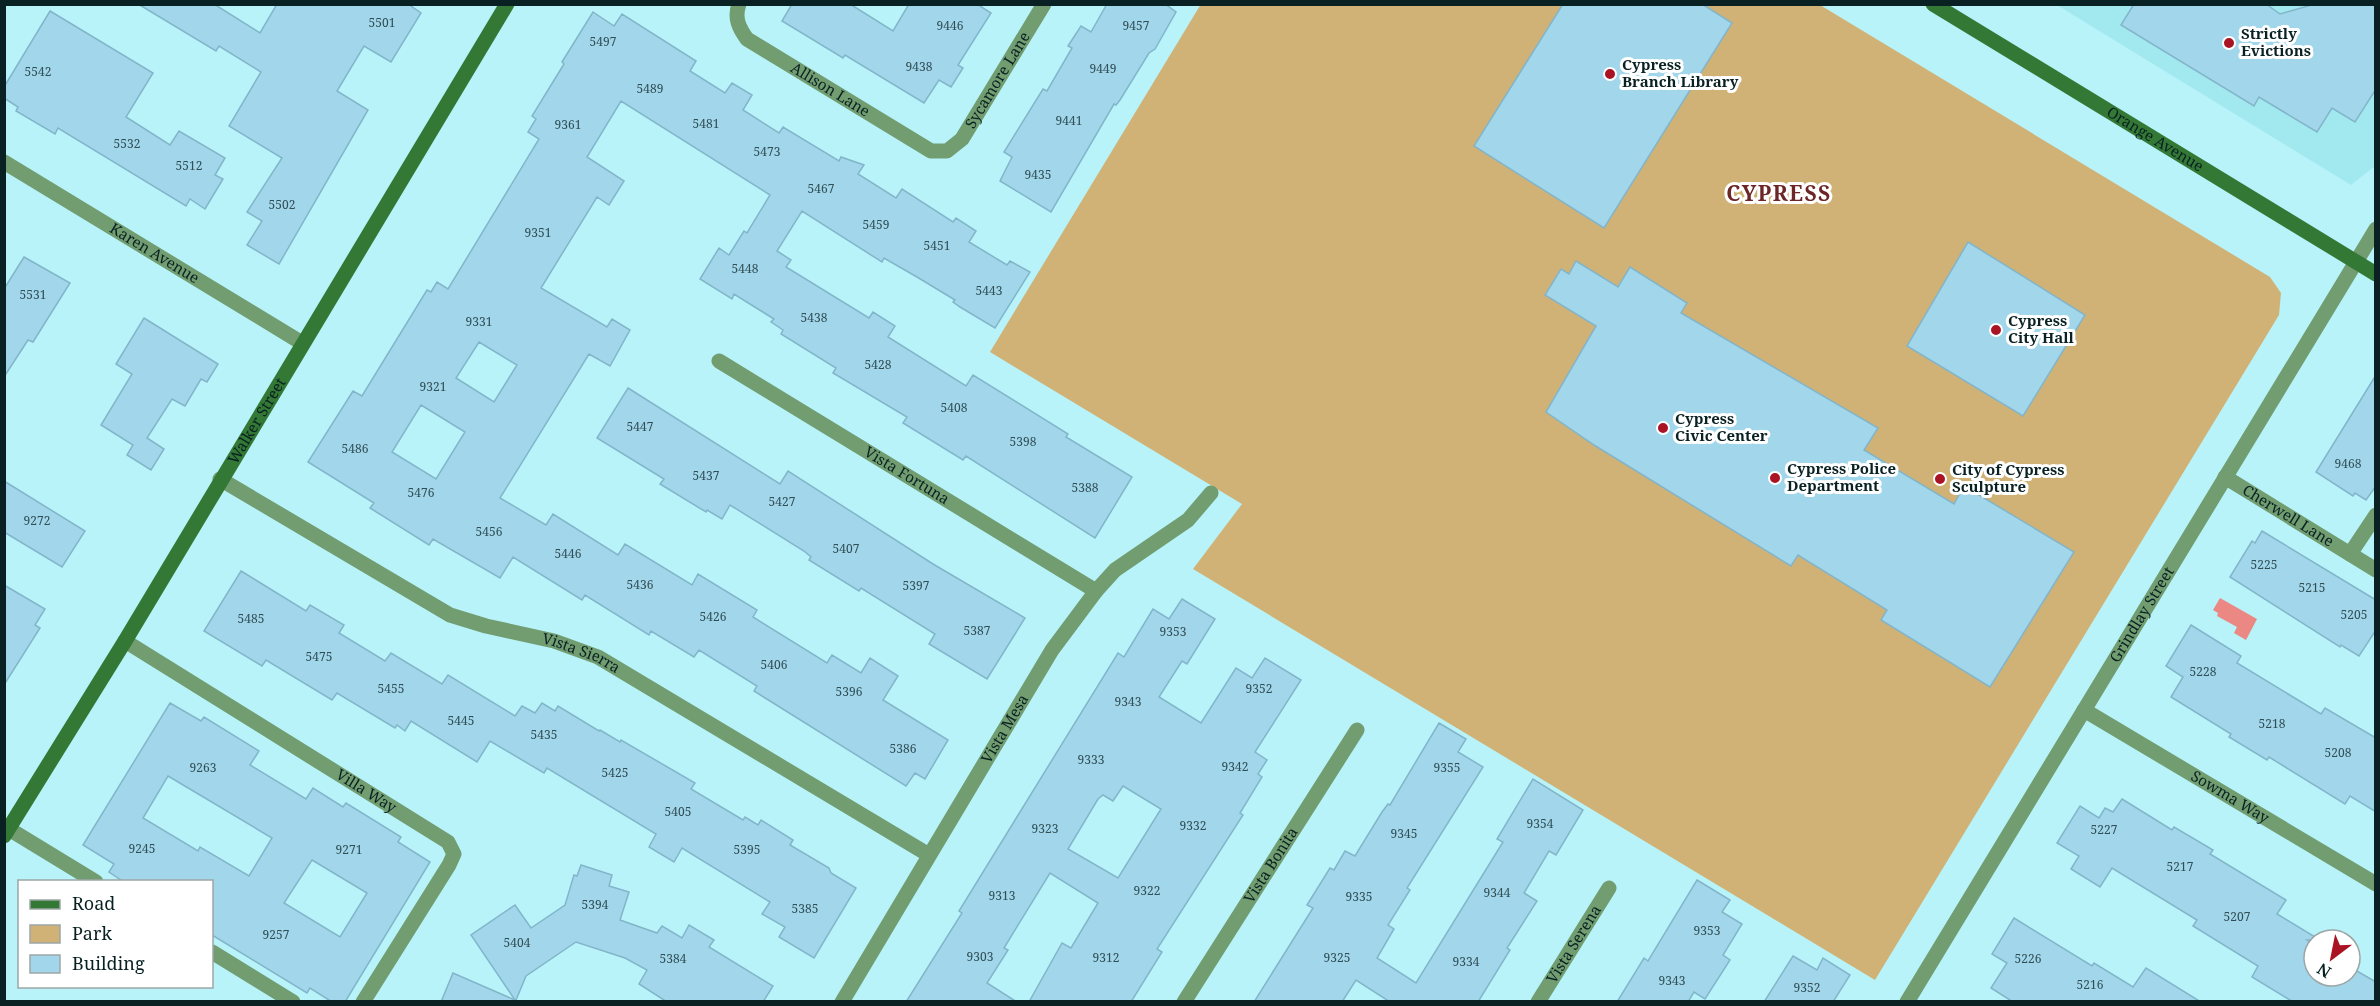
<svg xmlns="http://www.w3.org/2000/svg" width="2380" height="1006" viewBox="0 0 2380 1006" font-family="'Noto Serif',serif">
  <style>
    .built { fill: #a2e8ef }
    .green { fill: #d0b276 }
    .water { fill: #eb8883 }
    .building { fill: #a2d6ea; stroke: #82b5c9; stroke-width: 1.5; fill-rule: evenodd }
    .lines { fill: none; stroke-linecap: round; stroke-linejoin: round }
    .minor { stroke: #719d70; stroke-width: 15 }
    .secondary { stroke: #337834; stroke-width: 15 }
    .poi-dot { fill: #a91324; stroke: #fff; stroke-width: 2 }
    .labels { text-anchor: middle; stroke-width: 6; stroke-linejoin: round; paint-order: stroke }
    .number-label { font-size: 12px; fill: #2f4e55 }
    .poi-label { font-size: 15px; font-weight: bold; fill: #092123; stroke: #fff; text-anchor: start }
    .street-label { font-size: 15px; fill: #092123; stroke: #fff }
    .district-label { font-size: 21px; font-weight: bold; letter-spacing: 1.5px; fill: #6c2626; stroke: #fff }
  </style>
  <rect width="100%" height="100%" fill="#b7f3f9"/>
  <path class="built" d="M2057,5h318v161l-24,19z"/>
  <path class="green" d="M1201,4l619,1 450,272 11,16 -2,22 -404,665 -682,-411 49,-65 -252,-152z"/>
  <path class="water" d="M2220,598l37,21 -11,21 -12,-7 3,-6 -20,-11 1,-3 -5,-3z"/>
  <g class="building">
    <path d="M138,4h76l46,29 17,-29h131l13,9 -30,49 -27,-16 -27,45 31,19 -89,154 -32,-19 15,-24 -15,-9 35,-54 -53,-32 32,-54 -42,-26 -3,5z"/>
    <path d="M792,4h58l43,27 16,-27h68l14,9 -33,52 5,3 -12,19 -12,-7 -15,23 -79,-48 -2,3 -61,-37z"/>
    <path d="M1107,4h58l11,8 -21,37 -6,4 -29,47 -4,5 -2,-1 -63,108 -51,-31 12,-24 -8,-5 39,-63 4,2 25,-43 -4,-2 13,-20 10,6z"/>
    <path d="M1563,4h139l30,19 -128,205 -130,-82z"/>
    <path d="M2134,4h132l14,10 35,-10h61v85l-21,33 -23,-14 -15,24 -58,-35 -5,9 -133,-81z"/>
    <path d="M50,11l103,62 -27,44 44,28 9,-14 46,27 -10,17 8,4 -18,30 -15,-10 -4,7 -128,-78 -3,6 -39,-23 2,-4 -14,-9v-11z"/>
    <path d="M593,12l21,14 8,-12 74,47 -6,10 35,22 7,-10 20,12 -9,15 36,23 4,-6 56,34 2,-4 23,8 -6,9 38,24 6,-9 51,33 3,-4 20,13 -7,11 38,23 3,-4 20,11 -35,56 -35,-21 -7,-5 2,-2 -38,-23 -33,-19 -2,4 -80,-51 -25,40 14,9 -5,7 83,51 4,-6 22,14 -7,11 78,49 7,-11 95,59 -2,3 66,40 -37,61 -129,-82 -3,4 -60,-37 4,-6 -74,-44 3,-5 -55,-34 2,-4 -12,-8 3,-3 -40,-25 -2,5 -32,-20 19,-31 10,7 15,-24 3,2 23,-38 -149,-94 -34,56 37,24 -15,24 -12,-8 -56,91 66,39 5,-8 18,11 -20,36 -21,-12 -89,144 46,27 7,-11 65,41 7,-11 67,41 6,-11 59,36 -4,7 74,46 5,-8 29,18 9,-15 28,18 -15,24 65,40 -23,39 -10,-6 -9,13 -152,-95 3,-5 -58,-36 -5,7 -43,-26 -2,4 -64,-40 -3,5 -69,-43 -13,21 -67,-39 -4,6 -59,-37 4,-5 -66,-41 45,-71 9,5 65,-106 4,2 6,-10 11,7 91,-150 -11,-7 8,-13 -4,-3 32,-52 -2,-2zM479,342l38,23 -23,37 -38,-24zM421,405l44,27 -29,47 -44,-27z"/>
    <path d="M1968,242l117,73 -62,101 -116,-70z"/>
    <path d="M24,257l46,26 -37,59 -5,-2 -24,37v-88z"/>
    <path d="M1576,261l42,26 12,-20 57,36 -6,10 197,115 -14,22 90,54 10,-18 110,66 -84,135 -109,-67 6,-10 -89,-55 -7,11 -197,-121 -48,-33 50,-86 -51,-31 16,-26 8,5z"/>
    <path d="M144,318l74,46 -11,18 -6,-3 -16,27 -13,-7 -25,39 17,11 -13,21 -24,-15 6,-10 -32,-20 31,-51 -16,-10z"/>
    <path d="M2376,375v111l-10,14 -11,-7 -2,3 -37,-24z"/>
    <path d="M628,388l152,96 8,-13 145,93 92,54 -38,61 -58,-35 6,-10 -74,-46 -2,3 -50,-31 2,-3 -7,-6 -74,-46 -8,14 -15,-9 -1,2 -46,-28 4,-5 -67,-41z"/>
    <path d="M4,481l81,50 -23,36 -58,-35z"/>
    <path d="M2262,531l114,69v30l-17,26 -18,-11 -1,2 -110,-70 22,-36 3,2z"/>
    <path d="M241,571l65,40 4,-6 34,20 -5,8 46,28 6,-8 51,31 6,-9 67,41 7,-10 13,7 7,-10 13,8 3,-5 41,25 1,-1 20,12 1,-2 74,43 -4,6 52,31 2,-3 13,8 3,-5 32,20 -3,5 39,23 2,5 25,15 -42,70 -35,-21 6,-10 -23,-13 8,-12 -88,-54 -8,14 -25,-15 7,-13 -109,-66 -3,5 -54,-32 -13,21 -66,-41 -6,10 -8,-6 -2,3 -58,-35 -5,7 -66,-40 -4,6 -58,-35z"/>
    <path d="M4,585l41,24 -10,16 5,3 -36,57z"/>
    <path d="M1182,599l33,20 -28,45 -5,-3 -23,36 42,26 35,-55 16,10 13,-20 36,22 -46,72 12,8 -9,14 4,3 -22,36 3,2 -86,134 5,3 -31,50h-102l33,-59 9,5 27,-45 -48,-30 -46,75 4,2 -21,33 30,19h-111l56,-89 -3,-2 159,-258 6,4 29,-48 16,10zM1123,786l38,23 -43,69 -50,-29 30,-50 5,-4 10,6z"/>
    <path d="M2191,625l50,31 -4,7 84,51 4,-6 51,30v74l-26,-16 -5,8 -76,-47 -2,3 -38,-23 2,-3 -60,-37 12,-20 -17,-11z"/>
    <path d="M170,703l31,18 3,-4 55,34 -9,14 56,34 7,-11 30,19 3,-4 55,34 -3,5 32,20 -85,140h-13l-22,-14 -3,5 -95,-58v-53h-88l-15,-10 5,-8 -31,-19zM168,776l104,62 -23,38 -49,-29 -2,4 -55,-33zM312,860l55,33 -27,44 -56,-34z"/>
    <path d="M1439,723l27,16 -8,13 25,15 -76,121 3,2 -22,35 6,4 -17,29 39,25 87,-141 -6,-3 36,-60 50,31 -27,45 -7,-4 -25,42 13,8 -30,47 3,2 -32,52h-88l-34,-22 -14,22h-88l59,-94 -6,-3 23,-37 4,2 11,-19 10,5 27,-44 6,-8 2,1z"/>
    <path d="M2122,799l50,31 2,-3 39,23 -3,4 76,46 -9,14 43,26h-13l7,5v31h36v-9l26,15v20h-83l-41,-25 6,-11 -65,-40 4,-6 -85,-52 -12,19 -29,-18 8,-13 -22,-13 23,-37 19,12 6,-10 8,4z"/>
    <path d="M581,865l31,10 -3,11 20,6 -9,28 37,13 5,-7 20,12 7,-13 25,15 -5,7 64,39 -10,16h-96l-28,-18 8,-14 -22,-12 -49,-16 -50,34 -10,24 2,2h-77l12,-29 62,27 -44,-65 44,-30 16,23 34,-23 9,-30 3,1z"/>
    <path d="M1697,880l33,20 -8,12 20,12 -19,31 7,5 -25,39 -11,-7 -6,10h-71l27,-44 4,3z"/>
    <path d="M2014,918l78,48 2,-3 39,24 13,-19 55,34h-188l-22,-14 16,-25 -15,-9z"/>
    <path d="M1793,956l24,14 6,-12 27,17 -17,27h-69z"/>
  </g>
  <g class="lines">
    <g class="minor">
      <path id="s1" d="M739,4c-5,14 0,24 8,35l184,112h16l15,-12 82,-135"/>
      <path id="s2" d="M4,162l298,181"/>
      <path id="s3" d="M719,361l377,230"/>
      <path id="s4" d="M2225,477l151,93"/>
      <path id="s5" d="M220,479l230,136 36,11 68,15 44,16 331,198"/>
      <path d="M2350,554l26,-39"/>
      <path id="s6" d="M125,641l323,201 6,12 -5,11 -86,137"/>
      <path id="s7" d="M2084,710l292,174"/>
      <path d="M9,829l87,53"/>
      <path d="M212,952l81,50"/>
      <path id="s8" d="M842,1002l210,-352 44,-59 19,-21 73,-50 23,-27"/>
      <path id="s9" d="M1184,1002l173,-272"/>
      <path id="s10" d="M1538,1002l71,-114"/>
      <path id="s11" d="M1907,1002l469,-773"/>
    </g>
    <g class="secondary">
      <path id="s12" d="M1933,4l443,270"/>
      <path id="s13" d="M4,836l121,-195 382,-637"/>
    </g>
  </g>
  <g class="poi-dot">
    <circle cx="2229" cy="43" r="6"/>
    <circle cx="1610" cy="74" r="6"/>
    <circle cx="1996" cy="330" r="6"/>
    <circle cx="1663" cy="428" r="6"/>
    <circle cx="1775" cy="478" r="6"/>
    <circle cx="1940" cy="479" r="6"/>
  </g>
  <g class="labels">
    <g class="number-label">
      <text x="382" y="27">5501</text>
      <text x="950" y="30">9446</text>
      <text x="1136" y="30">9457</text>
      <text x="603" y="46">5497</text>
      <text x="919" y="71">9438</text>
      <text x="1103" y="73">9449</text>
      <text x="38" y="76">5542</text>
      <text x="650" y="93">5489</text>
      <text x="1069" y="125">9441</text>
      <text x="706" y="128">5481</text>
      <text x="568" y="129">9361</text>
      <text x="127" y="148">5532</text>
      <text x="767" y="156">5473</text>
      <text x="189" y="170">5512</text>
      <text x="1038" y="179">9435</text>
      <text x="821" y="193">5467</text>
      <text x="282" y="209">5502</text>
      <text x="876" y="229">5459</text>
      <text x="538" y="237">9351</text>
      <text x="937" y="250">5451</text>
      <text x="745" y="273">5448</text>
      <text x="989" y="295">5443</text>
      <text x="33" y="299">5531</text>
      <text x="814" y="322">5438</text>
      <text x="479" y="326">9331</text>
      <text x="878" y="369">5428</text>
      <text x="433" y="391">9321</text>
      <text x="954" y="412">5408</text>
      <text x="640" y="431">5447</text>
      <text x="1023" y="446">5398</text>
      <text x="355" y="453">5486</text>
      <text x="2348" y="468">9468</text>
      <text x="706" y="480">5437</text>
      <text x="1085" y="492">5388</text>
      <text x="421" y="497">5476</text>
      <text x="782" y="506">5427</text>
      <text x="37" y="525">9272</text>
      <text x="489" y="536">5456</text>
      <text x="846" y="553">5407</text>
      <text x="568" y="558">5446</text>
      <text x="2264" y="569">5225</text>
      <text x="640" y="589">5436</text>
      <text x="916" y="590">5397</text>
      <text x="2312" y="592">5215</text>
      <text x="2354" y="619">5205</text>
      <text x="713" y="621">5426</text>
      <text x="251" y="623">5485</text>
      <text x="977" y="635">5387</text>
      <text x="1173" y="636">9353</text>
      <text x="319" y="661">5475</text>
      <text x="774" y="669">5406</text>
      <text x="2203" y="676">5228</text>
      <text x="391" y="693">5455</text>
      <text x="1259" y="693">9352</text>
      <text x="849" y="696">5396</text>
      <text x="1128" y="706">9343</text>
      <text x="461" y="725">5445</text>
      <text x="2272" y="728">5218</text>
      <text x="544" y="739">5435</text>
      <text x="903" y="753">5386</text>
      <text x="2338" y="757">5208</text>
      <text x="1091" y="764">9333</text>
      <text x="1235" y="771">9342</text>
      <text x="203" y="772">9263</text>
      <text x="1447" y="772">9355</text>
      <text x="615" y="777">5425</text>
      <text x="678" y="816">5405</text>
      <text x="1540" y="828">9354</text>
      <text x="1193" y="830">9332</text>
      <text x="1045" y="833">9323</text>
      <text x="2104" y="834">5227</text>
      <text x="1404" y="838">9345</text>
      <text x="142" y="853">9245</text>
      <text x="349" y="854">9271</text>
      <text x="747" y="854">5395</text>
      <text x="2180" y="871">5217</text>
      <text x="1147" y="895">9322</text>
      <text x="1497" y="897">9344</text>
      <text x="1002" y="900">9313</text>
      <text x="1359" y="901">9335</text>
      <text x="595" y="909">5394</text>
      <text x="805" y="913">5385</text>
      <text x="2237" y="921">5207</text>
      <text x="1707" y="935">9353</text>
      <text x="276" y="939">9257</text>
      <text x="517" y="947">5404</text>
      <text x="980" y="961">9303</text>
      <text x="1106" y="962">9312</text>
      <text x="1337" y="962">9325</text>
      <text x="673" y="963">5384</text>
      <text x="2028" y="963">5226</text>
      <text x="1466" y="966">9334</text>
      <text x="1672" y="985">9343</text>
      <text x="2090" y="989">5216</text>
      <text x="1807" y="992">9352</text>
    </g>
    <g class="poi-label">
      <text x="2241" y="39">Strictly<tspan x="2241" dy="17">Evictions</tspan></text>
      <text x="1622" y="70">Cypress<tspan x="1622" dy="17">Branch Library</tspan></text>
      <text x="2008" y="326">Cypress<tspan x="2008" dy="17">City Hall</tspan></text>
      <text x="1675" y="424">Cypress<tspan x="1675" dy="17">Civic Center</tspan></text>
      <text x="1787" y="474">Cypress Police<tspan x="1787" dy="17">Department</tspan></text>
      <text x="1952" y="475">City of Cypress<tspan x="1952" dy="17">Sculpture</tspan></text>
    </g>
    <g class="street-label">
      <text dy="5" stroke="none"><textPath href="#s1" startOffset="357">Sycamore Lane</textPath></text>
      <text dy="5" stroke="none"><textPath href="#s1" startOffset="135">Allison Lane</textPath></text>
      <text dy="5" stroke="none"><textPath href="#s12" startOffset="260">Orange Avenue</textPath></text>
      <text dy="5" stroke="none"><textPath href="#s2" startOffset="176">Karen Avenue</textPath></text>
      <text dy="5" stroke="none"><textPath href="#s13" startOffset="486">Walker Street</textPath></text>
      <text dy="5" stroke="none"><textPath href="#s3" startOffset="220">Vista Fortuna</textPath></text>
      <text dy="5" stroke="none"><textPath href="#s4" startOffset="74">Cherwell Lane</textPath></text>
      <text dy="5" stroke="none"><textPath href="#s11" startOffset="453">Grindlay Street</textPath></text>
      <text dy="5" stroke="none"><textPath href="#s5" startOffset="404">Vista Sierra</textPath></text>
      <text dy="5" stroke="none"><textPath href="#s8" startOffset="318">Vista Mesa</textPath></text>
      <text dy="5" stroke="none"><textPath href="#s6" startOffset="284">Villa Way</textPath></text>
      <text dy="5" stroke="none"><textPath href="#s7" startOffset="170">Sowma Way</textPath></text>
      <text dy="5" stroke="none"><textPath href="#s9" startOffset="162">Vista Bonita</textPath></text>
      <text dy="5" stroke="none"><textPath href="#s10" startOffset="68">Vista Serena</textPath></text>
    </g>
    <g class="district-label">
      <text x="1779" y="201">CYPRESS</text>
    </g>
  </g>
  <rect width="2380" height="1006" fill="none" stroke="#092123" stroke-width="12"/>
  <rect x="18" y="880" width="195" height="108" fill="#ffffff" stroke="#9da6a7" stroke-width="1.5"/>
  <rect x="30" y="900" width="30" height="9" fill="#337834" stroke="#9da6a7" stroke-width="1.5"/>
  <text x="72" y="910" font-size="18" fill="#092123">Road</text>
  <rect x="30" y="925" width="30" height="18" fill="#d0b276" stroke="#9da6a7" stroke-width="1.5"/>
  <text x="72" y="940" font-size="18" fill="#092123">Park</text>
  <rect x="30" y="955" width="30" height="18" fill="#a2d6ea" stroke="#9da6a7" stroke-width="1.5"/>
  <text x="72" y="970" font-size="18" fill="#092123">Building</text>
  <g transform="translate(2332 958) rotate(212)"><circle r="28" fill="#ffffff" stroke="#9da6a7" stroke-width="1.5"/>
  <path d="M0-4.5L10 22L0 15L-10 22Z" fill="#a91324"/>
  <text y="-9" font-size="16" font-weight="bold" text-anchor="middle" fill="#092123">N</text>
  </g>
</svg>
